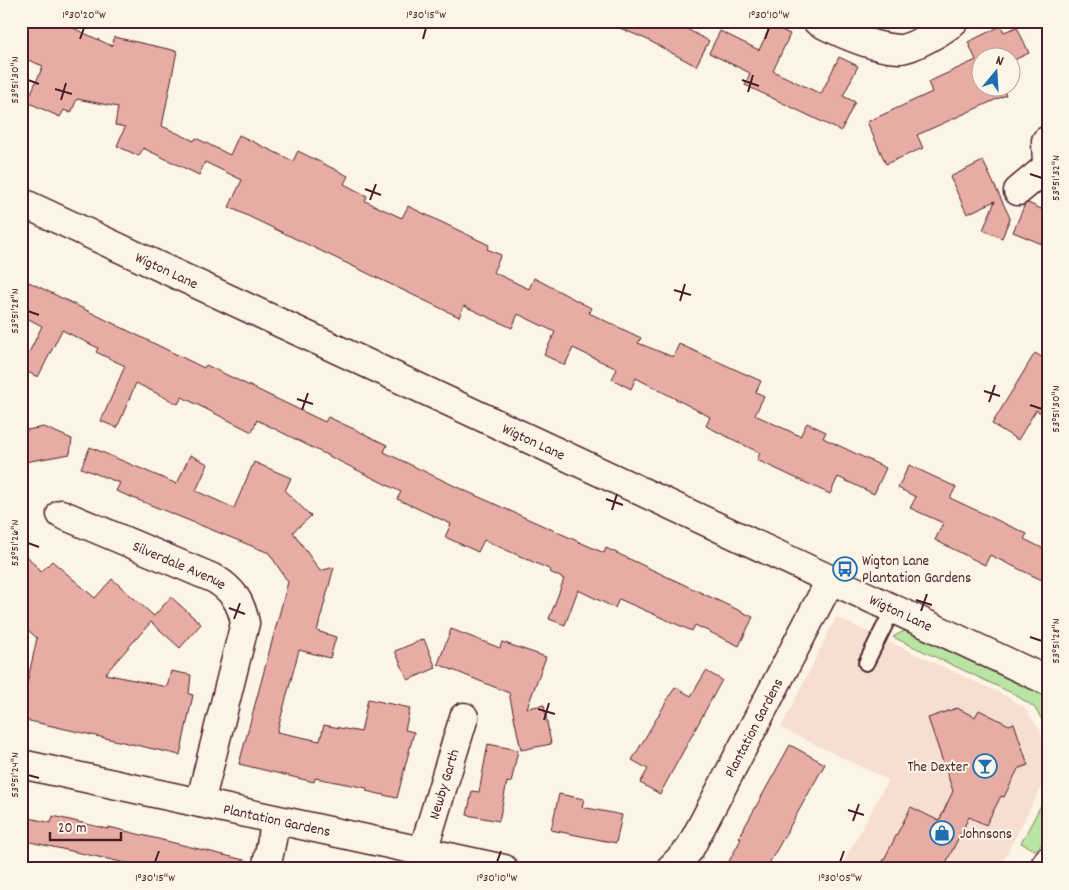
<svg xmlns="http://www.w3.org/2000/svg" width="1069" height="890" viewBox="0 0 1069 890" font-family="Dekko,sans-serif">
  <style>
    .built { fill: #f6dfd2 }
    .green { fill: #b9e5a2; stroke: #828266 }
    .building { fill: #e7ada4; stroke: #4a1f2b }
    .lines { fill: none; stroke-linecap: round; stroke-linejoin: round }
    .service-casing { stroke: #4a1f2b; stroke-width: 18 }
    .minor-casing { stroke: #4a1f2b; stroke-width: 31 }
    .tertiary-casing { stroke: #4a1f2b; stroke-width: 31 }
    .service { stroke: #fcf5e5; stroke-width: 14 }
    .minor { stroke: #fcf5e5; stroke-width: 28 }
    .tertiary { stroke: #fcf5e5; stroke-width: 28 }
    .ticks { fill: none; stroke: #4a1f2b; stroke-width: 2 }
    .labels { text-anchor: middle; stroke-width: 4; stroke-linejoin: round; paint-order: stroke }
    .street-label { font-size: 15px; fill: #4a1f2b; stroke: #fcf5e5 }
    .poi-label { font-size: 15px; fill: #4a1f2b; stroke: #fcf5e5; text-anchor: start }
    .neatline { fill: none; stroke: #4a1f2b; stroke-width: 2 }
    .ticks-label { font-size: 12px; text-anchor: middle; fill: #4a1f2b }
  </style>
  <rect width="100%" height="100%" fill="#fcf5e5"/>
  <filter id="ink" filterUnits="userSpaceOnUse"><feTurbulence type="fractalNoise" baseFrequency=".02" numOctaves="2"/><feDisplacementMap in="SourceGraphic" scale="10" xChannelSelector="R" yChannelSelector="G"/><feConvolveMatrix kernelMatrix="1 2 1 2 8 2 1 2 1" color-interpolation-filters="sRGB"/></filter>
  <g filter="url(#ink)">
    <path class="built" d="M836,617l170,79 19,12 15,23 8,23 -1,22 -48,93h-159l48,-89 -107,-52z"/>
    <g class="green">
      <path d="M904,631l7,2 137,63v33l-14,-22 -20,-13 -121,-57z"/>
      <path d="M1048,792v42l-10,15 -4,1 -13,-7z"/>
    </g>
    <g class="building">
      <path d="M21,21h37l54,25 2,-9 63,14 -15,75 32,15 2,-3 34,17 9,-20 54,26 5,-10 50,25 -4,8 23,12 -2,5 37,17 6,-12 81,39 -2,4 14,6 -8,17 36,17 5,-11 57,30 -2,5 52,25 -3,5 35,14 6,-13 82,37 -5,11 8,4 -9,19 45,21 7,-13 19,9 -3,6 63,30 -12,26 -36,-17 -8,17 -73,-34 3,-7 -54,-27 4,-9 -74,-39 -5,11 -19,-10 5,-10 -44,-21 -8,17 -21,-10 11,-23 -37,-18 -6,14 -48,-22 -5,11 -230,-110 13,-27 -37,-18 -6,13 -56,-27 -4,8 -22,-10 8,-19 -10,-2 3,-18 -41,-8 -6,14 -7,-3 -4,7 -33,-15 16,-36 -22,-9z"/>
      <path d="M603,21h69l37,20 -13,25 -50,-27z"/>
      <path d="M771,25l19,9 -17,37 48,23 18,-37 19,9 -15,30 12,6 -14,29 -96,-46 5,-12 -41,-20 11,-22 39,19z"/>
      <path d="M1001,26l3,6 13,-5 12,26 -17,8v-3h-30v30h21l3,7 -89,40 6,13 -37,16 -19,-42 65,-30 -4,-10 48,-22 -8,-18z"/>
      <path d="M983,161l27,57 -8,20 -19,-8 12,-29 -28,13 -17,-37z"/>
      <path d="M1028,203l20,9v19l-6,13 -29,-12 12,-28z"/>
      <path d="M29,282l175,86 2,-3 119,57 3,-5 28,13 31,15 -3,7 75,36 145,65 2,-5 147,69 -14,29 -44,-21 -3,6 -73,-32 -4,9 -37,-18 -13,35 -16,-6 15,-40 -14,-7 1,-2 -67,-30 -6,12 -33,-15 6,-13 -54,-25 4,-7 -144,-72 -5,12 -70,-35 -4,7 -42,-21 -19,45 -16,-7 24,-55 -29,-14 2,-4 -36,-18 -24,47 -17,-8 21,-43 -21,-11v-16z"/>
      <path d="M1035,353l13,8v56l-12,-7 -18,30 -26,-16z"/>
      <path d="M44,427l28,12 -2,15 -45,8 -4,-31z"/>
      <path d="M90,447l87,37 13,-29 18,9 -12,27 38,17 20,-46 37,16 -6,13 26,25 -18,16 27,39 14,-4 -17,64 19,6 -6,21 -31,-8 -22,82 43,9 4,-16 37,7 7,-33 42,9 -5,22 9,2 -17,66 -31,-7 1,-3 -52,-10 -1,4 -75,-18 49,-182 -19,-29 -153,-62 4,-8 -39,-15z"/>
      <path d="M909,465l47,22 -6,11 77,36 -3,5 24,12v32l-58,-28 -5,10 -50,-25 8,-17 -33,-15 6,-11 -18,-9z"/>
      <path d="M21,549l20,23 11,-11 43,37 17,-19 42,37 17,-19 30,27 -21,24 -29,-26 -46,52 62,13 4,-16 20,4 -2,19 4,1 -13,60 -159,-36v-32l5,1 11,-50 -16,-14z"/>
      <path d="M451,629l49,19 2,-6 44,15 -19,51 17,-3 7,39 -30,6 -12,-57 -71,-29z"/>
      <path d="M424,639l12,29 -28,12 -13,-29z"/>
      <path d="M706,671l16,9 -62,114 -20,-11 8,-14 -16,-9 43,-73 16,9z"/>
      <path d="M957,708l18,9 4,-7 30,15 5,-2 14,42 -10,4 -14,28 -3,-1 -15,29 -17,-8 -26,52h-64l32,-62 28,14 14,-30 -25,-73z"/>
      <path d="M488,744l30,6 -7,33 -4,-1 -8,39 -32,-6 5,-24 7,1z"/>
      <path d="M790,745l35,19 -59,105h-41l16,-30 -2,-2z"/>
      <path d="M559,794l25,5 -2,8 40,8 -6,28 -65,-13z"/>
      <path d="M21,816l30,7 2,-7 55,13 1,-2 139,34 -1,8h-94l-132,-29z"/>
    </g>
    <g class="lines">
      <g class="service-casing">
        <path id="service" d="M866,663l27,-54"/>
      </g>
      <g class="minor-casing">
        <g id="minor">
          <path d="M817,21c23,12 56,27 82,28 11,1 47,-20 55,-28"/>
          <path d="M1046,141l1,25"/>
          <path d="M1018,191l30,-25"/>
          <path id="s1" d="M21,202l1027,479"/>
          <path id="s2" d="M61,514l154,65c18,11 26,23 30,44l-45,180"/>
          <path id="s3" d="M21,764l483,105"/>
          <path id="s4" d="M423,851l41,-134"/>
          <path d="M266,869l10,-49"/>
          <path id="s5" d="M670,869l19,-19 141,-269"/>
        </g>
      </g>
      <g class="tertiary-casing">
        <path id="tertiary" d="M1043,869l5,-8"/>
      </g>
      <use href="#service" class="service"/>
      <use href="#minor" class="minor"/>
      <use href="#tertiary" class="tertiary"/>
    </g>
  </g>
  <path class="ticks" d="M80,39l4,-11M423,39l3,-11M765,39l4,-11M28,80l11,4M742,80l17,6M55,89l17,5M748,92l5,-17M61,100l5,-17M1030,174l12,4M365,189l16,6M370,200l6,-16M674,290l17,5M680,301l5,-17M28,311l11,4M984,391l16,5M297,399l16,5M989,402l6,-17M1030,405l12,4M302,410l6,-17M606,499l17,6M612,510l5,-16M28,543l11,4M916,600l16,5M229,608l16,6M921,611l6,-17M234,619l6,-16M1030,637l12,4M538,709l17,5M544,720l5,-17M28,775l11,3M848,810l16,5M853,821l6,-17M155,862l4,-11M497,862l4,-11M840,862l4,-11"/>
  <defs>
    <g id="bus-ring" transform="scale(1.25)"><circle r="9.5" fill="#fcf5e5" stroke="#1f6fb2" stroke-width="1.5"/><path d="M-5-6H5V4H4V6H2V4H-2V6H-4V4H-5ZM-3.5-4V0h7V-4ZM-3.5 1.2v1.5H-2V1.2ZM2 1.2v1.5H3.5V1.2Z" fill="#1f6fb2"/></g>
    <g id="bar-ring" transform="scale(1.25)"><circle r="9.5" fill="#fcf5e5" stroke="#1f6fb2" stroke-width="1.5"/><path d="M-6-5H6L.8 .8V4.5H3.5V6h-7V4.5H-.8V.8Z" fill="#1f6fb2"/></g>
    <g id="shop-ring" transform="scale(1.25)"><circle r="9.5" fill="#fcf5e5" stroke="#1f6fb2" stroke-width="1.5"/><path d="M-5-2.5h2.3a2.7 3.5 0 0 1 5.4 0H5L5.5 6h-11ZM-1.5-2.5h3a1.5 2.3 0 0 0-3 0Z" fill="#1f6fb2"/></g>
  </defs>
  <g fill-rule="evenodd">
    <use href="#bus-ring" x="845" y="569"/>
    <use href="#bar-ring" x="985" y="766"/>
    <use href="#shop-ring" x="942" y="833"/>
  </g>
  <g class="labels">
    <g class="street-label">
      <text dy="5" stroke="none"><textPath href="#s1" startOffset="161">Wigton Lane</textPath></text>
      <text dy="5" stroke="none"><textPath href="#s1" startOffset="566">Wigton Lane</textPath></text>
      <text dy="5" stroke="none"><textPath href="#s2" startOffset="129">Silverdale Avenue</textPath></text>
      <text dy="5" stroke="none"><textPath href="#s1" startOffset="971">Wigton Lane</textPath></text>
      <text dy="5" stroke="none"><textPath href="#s5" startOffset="165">Plantation Gardens</textPath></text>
      <text dy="5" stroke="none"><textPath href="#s4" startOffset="70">Newby Garth</textPath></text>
      <text dy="5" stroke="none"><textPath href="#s3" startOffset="262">Plantation Gardens</textPath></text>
    </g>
    <g class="poi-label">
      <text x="862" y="565">Wigton Lane<tspan x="862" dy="17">Plantation Gardens</tspan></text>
      <text x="968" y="771" text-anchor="end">The Dexter</text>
      <text x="960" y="838">Johnsons</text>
    </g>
  </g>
  <rect width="1069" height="890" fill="none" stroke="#fcf5e5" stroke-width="55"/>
  <g transform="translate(996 72) rotate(18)"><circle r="24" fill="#fcf5e5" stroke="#b59f9b"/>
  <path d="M0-4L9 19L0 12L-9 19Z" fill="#1f6fb2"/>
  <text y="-8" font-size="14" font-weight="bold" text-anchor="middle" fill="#4a1f2b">N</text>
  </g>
  <path d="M50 832v8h71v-8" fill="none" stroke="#4a1f2b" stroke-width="2.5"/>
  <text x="58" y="832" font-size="15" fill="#4a1f2b" stroke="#fcf5e5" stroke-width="4" paint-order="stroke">20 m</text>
  <rect x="28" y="28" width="1014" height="834" class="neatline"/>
  <g class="ticks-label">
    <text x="84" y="18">1°30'20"W</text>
    <text x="426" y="18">1°30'15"W</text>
    <text x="769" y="18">1°30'10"W</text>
    <text transform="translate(14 80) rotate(-90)" y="4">53°51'30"N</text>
    <text transform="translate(1055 178) rotate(-90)" y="4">53°51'32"N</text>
    <text transform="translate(14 311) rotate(-90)" y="4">53°51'28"N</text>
    <text transform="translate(1055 409) rotate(-90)" y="4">53°51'30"N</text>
    <text transform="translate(14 543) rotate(-90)" y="4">53°51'26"N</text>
    <text transform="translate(1055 641) rotate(-90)" y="4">53°51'28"N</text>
    <text transform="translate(14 775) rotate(-90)" y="4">53°51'24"N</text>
    <text x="155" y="881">1°30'15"W</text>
    <text x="497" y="881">1°30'10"W</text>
    <text x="840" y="881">1°30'05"W</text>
  </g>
</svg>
